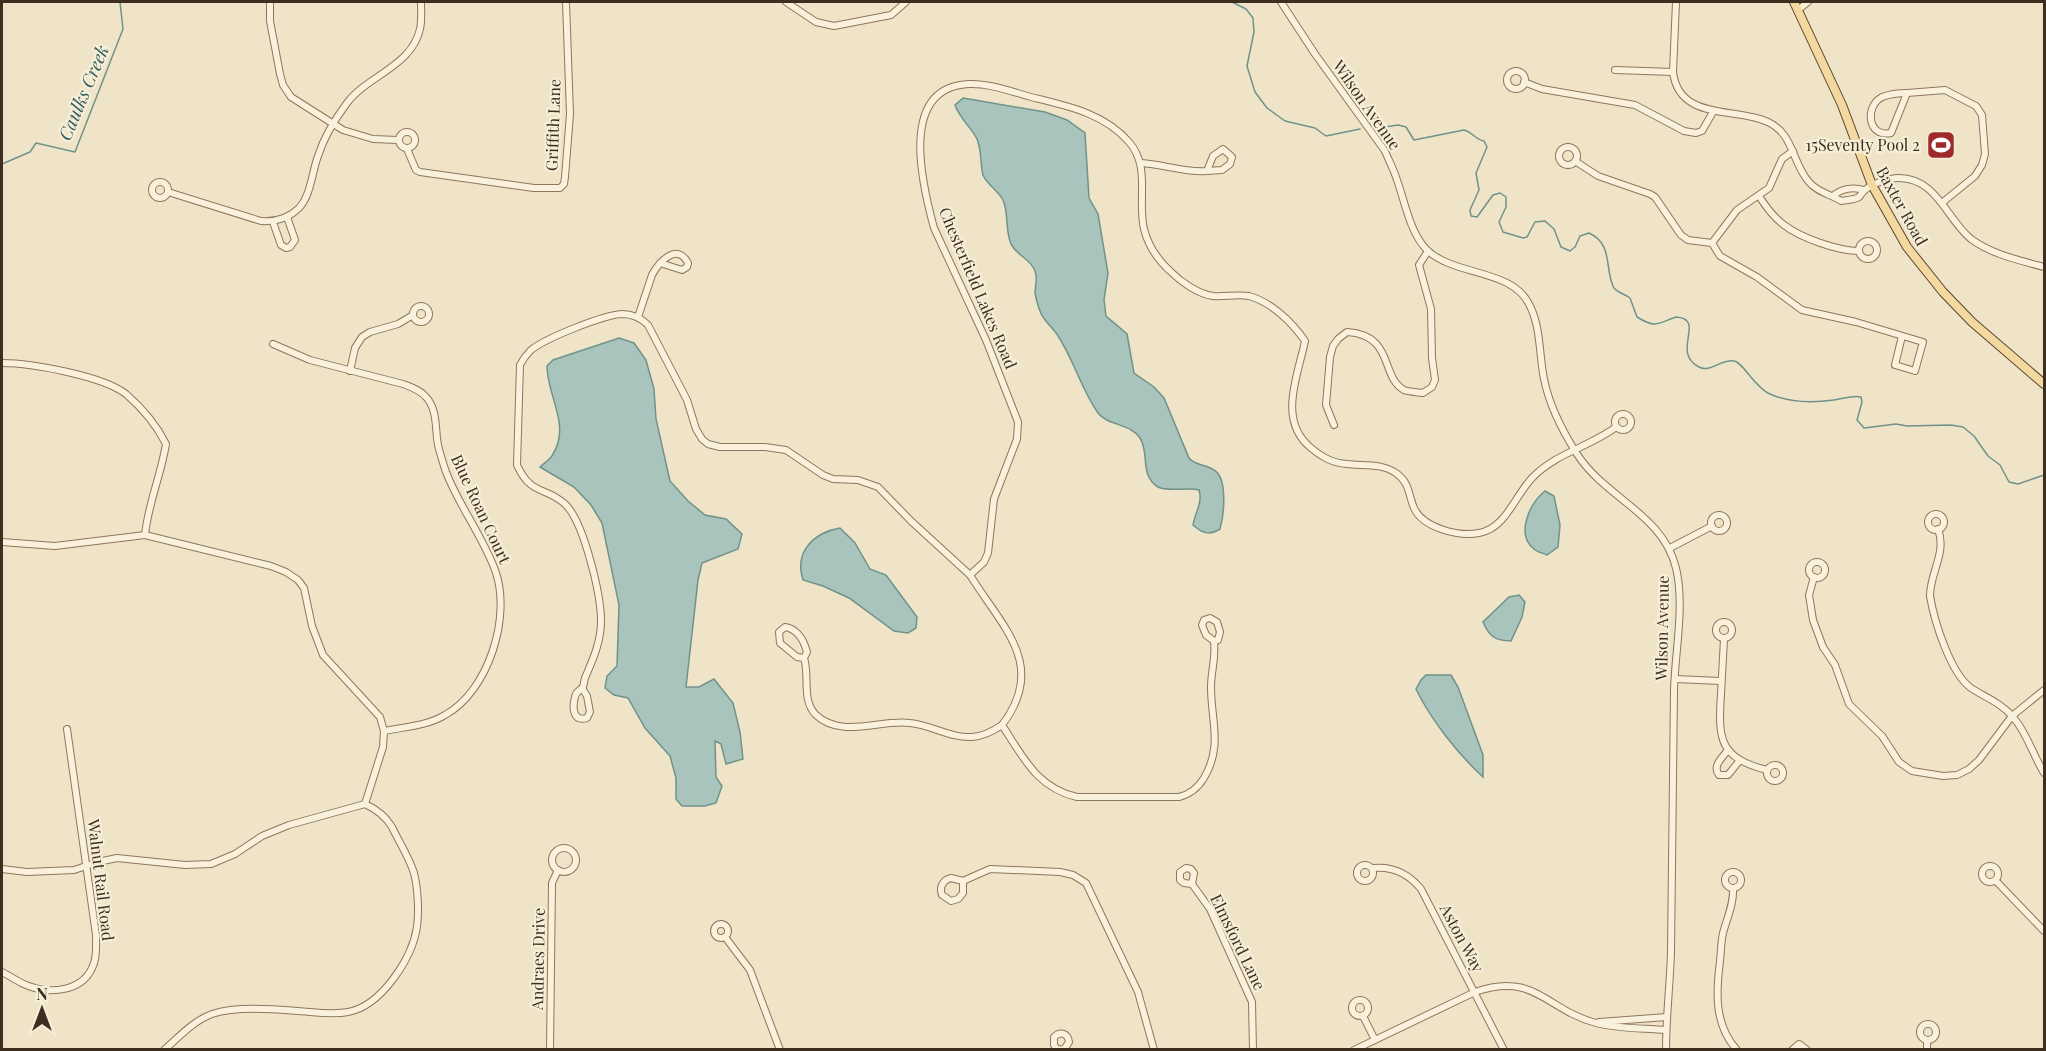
<svg xmlns="http://www.w3.org/2000/svg" width="2046" height="1051" viewBox="0 0 2046 1051" font-family="'Playfair Display',serif">
  <style>
    .water { fill: #a9c4bc; stroke: #6f938a; stroke-width: 1.5 }
    .lines { fill: none; stroke-linecap: round; stroke-linejoin: round }
    .stream { stroke: #6f938a; stroke-width: 1.5 }
    .minor-casing { stroke: #8d765c; stroke-width: 8 }
    .major-casing { stroke: #5b4430; stroke-width: 10 }
    .minor { stroke: #faf1dc; stroke-width: 6 }
    .major { stroke: #f3d9a0; stroke-width: 8 }
    .labels { text-anchor: middle; stroke-width: 4.5; stroke-linejoin: round; paint-order: stroke }
    .street-label { font-size: 16px; fill: #3d2e20; stroke: #f7eed8 }
    .poi-label { font-size: 16px; fill: #3d2e20; stroke: #f7eed8; text-anchor: end }
    .water-label { font-size: 18px; font-style: italic; fill: #2f5d5a; stroke: #f7eed8 }
  </style>
  <rect width="100%" height="100%" fill="#f0e4c8"/>
  <g class="water">
    <path d="M963,98l82,14 22,8 18,13 4,65 9,16 10,59 -4,27 2,16 21,18 7,39 20,14 10,11 25,60c7,8 16,6 25,12 14,8 10,45 6,59 -11,7 -18,4 -27,-4 2,-12 10,-23 6,-35 -12,-3 -32,2 -41,-3 -19,-12 -8,-34 -18,-49 -10,-15 -32,-12 -42,-25 -17,-24 -24,-53 -40,-77 -5,-9 -15,-15 -18,-25 -2,-5 -4,-13 -5,-18 0,-7 3,-14 0,-22 -4,-12 -19,-16 -24,-27 -6,-13 -2,-30 -8,-44 -5,-10 -16,-15 -20,-25 -3,-12 -1,-24 -6,-36 -6,-12 -17,-20 -22,-34z"/>
    <path d="M619,338l15,5 12,17 8,29 2,30 14,62 18,20 17,14 21,4 16,15 -4,15 -36,14 -4,17 -12,107h13l15,-8 19,24 7,29 3,27 -17,5 -5,-20 -6,-3 1,36 6,9 -6,17 -11,3h-23l-6,-7v-21l-6,-22 -25,-28 -17,-30 -14,-3 -9,-7 2,-12 10,-10 2,-61 -17,-82 -11,-18 -17,-18 -34,-20c4,-4 11,-8 13,-13 18,-29 -6,-58 -6,-88l6,-6z"/>
    <path d="M1545,491l9,5 6,29 -2,22 -11,8c-4,-2 -10,-3 -13,-6 -19,-15 -4,-46 11,-58z"/>
    <path d="M840,528l15,15 15,26 16,6 31,42 -1,11 -8,5 -14,-2 -45,-33 -26,-12 -20,-6c-9,-28 10,-47 37,-52z"/>
    <path d="M1519,595l6,7 -3,15 -11,24c-16,0 -22,-5 -28,-19l26,-25z"/>
    <path d="M1426,675h25l7,12 25,68v22c-25,-23 -52,-57 -67,-88l5,-9z"/>
  </g>
  <g class="lines">
    <g class="stream">
      <path d="M1232,2l14,7 7,9 1,14 -7,34 8,26 12,16 18,13 30,7 11,8 34,-7"/>
      <path d="M1378,128l20,-3 8,2 8,13 50,-10c8,2 11,9 20,11l3,6 -11,26 3,17 -9,20 1,6 6,1 16,-22 7,-2 6,4v10l-7,15 4,10 20,6 4,-1 8,-15 10,-1 9,8 7,18 9,4 5,-4 5,-11 9,-3c25,11 15,37 25,55 4,5 11,6 16,10l7,19c19,12 21,6 39,0 31,2 -6,35 23,50 11,6 22,-8 35,-6 9,1 21,27 36,33 20,9 43,9 64,6 9,-1 18,-5 27,-3l1,5 -5,18 7,8 32,-4 11,2 44,-1 12,2 11,9 14,20 12,9 9,17 9,2 26,-9"/>
      <path d="M2,164l28,-12 6,-9 39,9 48,-123 -3,-27"/>
    </g>
    <g class="minor-casing">
      <g id="minor">
        <path d="M786,2l30,20 18,4 57,-11 15,-13"/>
        <path d="M1281,2l34,52 70,97c4,10 9,19 12,29 8,22 13,53 30,70 27,26 85,19 102,54 12,22 10,51 15,75 5,25 19,53 33,75 28,44 86,60 99,114 9,37 -1,84 -2,122 -1,88 -2,175 -3,262 -1,33 -5,65 -5,98"/>
        <path d="M1676,2l-3,70c6,49 62,35 95,50 26,12 24,41 41,60 8,10 21,12 32,19 4,-1 14,-1 18,-4 2,-2 3,-5 6,-7 8,-7 24,-12 34,-12 38,0 48,42 72,61 22,16 48,21 73,28"/>
        <path d="M270,3v18l10,53 3,11 8,12 52,33 30,9 25,1"/>
        <path d="M1798,10l10,-8"/>
        <path d="M1615,70l58,2"/>
        <circle cx="1516" cy="80" r="9"/>
        <path d="M1524,82l18,7 93,16 49,26 12,2 6,-2 11,-19"/>
        <path d="M1907,93l38,-3 31,16 6,9 3,39 -3,11 -7,11 -32,26"/>
        <path d="M1907,93l-16,40c-23,5 -27,-26 -9,-36 8,-3 16,-4 25,-4z"/>
        <circle cx="407" cy="140" r="8"/>
        <circle cx="1568" cy="156" r="9"/>
        <path d="M407,149l9,21 4,2 114,16h26l4,-4 1,-7 5,-63 -4,-112"/>
        <path d="M1223,149l9,8 -2,7 -8,6 -15,1 6,-15z"/>
        <path d="M1575,161l23,15 52,18 5,3 26,38 7,5 24,3 8,13 37,21 45,33 54,12 67,20 -8,29 -20,-6 7,-29"/>
        <path d="M1141,163c22,1 44,10 66,8"/>
        <circle cx="160" cy="190" r="8"/>
        <path d="M168,192l93,29c15,1 27,-2 38,-13 12,-13 13,-36 19,-52 6,-19 17,-37 29,-53 20,-27 65,-37 73,-74 2,-9 1,-18 1,-27"/>
        <path d="M1759,196c7,11 14,21 25,29 17,13 54,26 75,26"/>
        <path d="M1833,196c9,-8 21,-9 31,-6"/>
        <path d="M273,222l8,23 5,3 4,-1 5,-7 -8,-23"/>
        <circle cx="1868" cy="250" r="9"/>
        <path d="M1712,243l25,-33 32,-22 13,-29 11,-8"/>
        <circle cx="421" cy="314" r="8"/>
        <path d="M638,317l14,-42c7,-13 25,-33 36,-12l-1,4 -5,3 -22,-7"/>
        <path d="M273,344l37,16 93,24c8,3 17,6 23,13 12,13 9,33 12,48 2,9 5,18 8,27 13,34 36,63 49,98 17,45 -6,121 -50,145 -18,11 -41,12 -61,16"/>
        <path d="M2,363c29,0 101,13 124,31 15,13 31,32 40,50 -5,31 -18,60 -21,91"/>
        <path d="M350,371l5,-23 7,-11 8,-5 28,-8 15,-9"/>
        <circle cx="1623" cy="422" r="8"/>
        <path d="M1334,425l-8,-20 4,-48 3,-11 5,-7 9,-7c48,3 33,45 57,58 5,2 14,2 19,3l9,-6 3,-7 -3,-22 -1,-49 -12,-44 9,-14"/>
        <circle cx="1936" cy="522" r="8"/>
        <circle cx="1719" cy="523" r="8"/>
        <path d="M1938,529c9,24 -8,43 -8,67 4,24 20,77 41,92 14,9 30,15 42,29 14,16 20,38 31,56"/>
        <path d="M2,542l53,4 90,-11 126,31 15,6 12,8 6,8 8,38 11,29 57,62 4,14 -1,16 -18,57c11,5 21,13 27,23 7,15 17,30 22,46 4,16 5,38 3,54 -5,32 -36,79 -69,85 -16,3 -34,0 -50,-1 -25,-2 -62,-5 -86,3 -19,7 -33,23 -48,36"/>
        <path d="M1670,548l42,-22"/>
        <circle cx="1817" cy="570" r="8"/>
        <path d="M1814,577l-5,18 4,25 10,27 12,18 14,39 33,32 17,26 13,9 31,5 14,-1 12,-6 10,-9 33,-44 32,-26"/>
        <path d="M1210,618l7,4 3,10 -2,8 -4,1 -8,-6 -4,-10 2,-5z"/>
        <circle cx="1724" cy="630" r="8"/>
        <path d="M785,627c13,2 19,14 22,25l-3,6 -7,-1 -17,-14 -1,-11z"/>
        <path d="M1724,639c-1,18 -2,37 -3,55 -3,45 -2,64 46,76"/>
        <path d="M1214,641c2,18 -3,30 -3,46 0,34 12,59 -7,91 -6,10 -13,16 -25,19h-102c-40,-9 -54,-40 -75,-72 46,-60 0,-98 -32,-150l14,-13 4,-9 6,-54 23,-60 1,-17 -32,-82 -52,-112c-12,-44 -36,-141 35,-144 20,-1 43,8 62,13 36,9 73,16 98,45 22,25 8,58 15,87 4,16 14,31 26,42 11,11 28,23 43,25 12,1 24,-2 36,0 22,6 43,26 56,45 -7,35 -28,79 6,107 11,9 21,15 36,16 17,2 34,-1 49,9 14,10 12,21 18,35 9,20 45,29 65,25 28,-5 36,-39 55,-57 23,-23 57,-30 82,-49"/>
        <path d="M804,658c6,18 -3,42 12,57 26,24 64,4 94,8 21,2 40,15 62,14 12,-1 20,-5 30,-12"/>
        <path d="M1675,679l46,2"/>
        <path d="M582,688l5,8 3,16 -3,6c-14,4 -15,-10 -12,-21 1,-6 5,-6 8,-10 1,-3 1,-6 2,-9 8,-19 16,-36 16,-57 0,-26 -17,-99 -36,-117 -20,-18 -34,-8 -48,-39l3,-100c3,-6 6,-10 11,-15 15,-12 72,-35 91,-36 10,0 19,4 26,11l39,75 9,29 6,10 6,5 12,3h45l21,3 37,25 10,4 25,1 20,7 33,34 59,54"/>
        <path d="M1728,750c-6,8 -16,16 -9,25h9l12,-15"/>
        <circle cx="1775" cy="773" r="8"/>
        <circle cx="564" cy="860" r="12"/>
        <circle cx="1365" cy="873" r="8"/>
        <circle cx="1990" cy="874" r="8"/>
        <path d="M1186,868l5,1 3,4 -2,11 -8,-1 -4,-3v-8z"/>
        <path d="M1373,868c20,-2 35,5 48,21l83,161"/>
        <path d="M2,869l25,3 47,-2 24,-8 19,-4 68,7 26,-1 24,-10 27,-18 27,-11 76,-21"/>
        <circle cx="1733" cy="880" r="8"/>
        <path d="M951,878l12,3v12l-5,6 -7,2 -9,-6c-3,-8 1,-15 9,-17z"/>
        <path d="M963,881l27,-12 70,3 13,3 13,8 52,109 16,58"/>
        <path d="M1996,881l48,50"/>
        <path d="M1192,884l18,25 42,93 1,48"/>
        <path d="M1733,888c1,16 -6,30 -10,45 -2,9 -2,19 -3,28 -4,31 -6,64 17,89"/>
        <circle cx="721" cy="931" r="7"/>
        <path d="M725,937l25,33 30,80"/>
        <path d="M2,972c8,4 16,10 24,13 24,10 59,7 68,-22 3,-9 2,-19 2,-28l-29,-206"/>
        <circle cx="1360" cy="1008" r="8"/>
        <path d="M1363,1016l12,24"/>
        <path d="M1599,1022l68,-5"/>
        <circle cx="1928" cy="1032" r="8"/>
        <path d="M1065,1048l4,-6c-1,-9 -9,-11 -15,-5v8l3,4 9,1"/>
        <path d="M550,1050l2,-167 6,-13"/>
        <path d="M1354,1050l121,-58c60,-21 71,18 121,31 22,6 47,5 70,7"/>
        <path d="M1792,1050l7,-6 8,6"/>
        <path d="M1927,1050v-10"/>
      </g>
    </g>
    <g class="major-casing">
      <path id="major" d="M1794,2l48,103 30,80 35,62 36,45 29,30 72,62"/>
    </g>
    <use href="#minor" class="minor"/>
    <use href="#major" class="major"/>
  </g>
  <defs>
    <g id="stadium-square" transform="scale(1.5)"><rect x="-9" y="-9" width="18" height="18" rx="4" fill="#9e2a2b" stroke="#f7eed8"/><path d="M0-5a6.5 5 0 1 0 0 10a6.5 5 0 1 0 0-10ZM-3.5-1.8h7v3.6h-7Z" fill="#fff"/></g>
  </defs>
  <g fill-rule="evenodd">
    <use href="#stadium-square" x="1941" y="145"/>
  </g>
  <g class="labels">
    <g class="street-label">
      <text transform="translate(1367 105) rotate(55)" y="6">Wilson Avenue</text>
      <text transform="translate(553 125) rotate(-88)" y="6">Griffith Lane</text>
      <text transform="translate(1902 206) rotate(61)" y="6">Baxter Road</text>
      <text transform="translate(978 288) rotate(67)" y="6">Chesterfield Lakes Road</text>
      <text transform="translate(481 509) rotate(65)" y="6">Blue Roan Court</text>
      <text transform="translate(1662 628) rotate(-89)" y="6">Wilson Avenue</text>
      <text transform="translate(101 880) rotate(83)" y="6">Walnut Rail Road</text>
      <text transform="translate(1462 938) rotate(62)" y="6">Aston Way</text>
      <text transform="translate(1238 942) rotate(64)" y="6">Elmsford Lane</text>
      <text transform="translate(538 959) rotate(-89)" y="6">Andraes Drive</text>
    </g>
    <g class="poi-label">
      <text x="1920" y="151">15Seventy Pool 2</text>
    </g>
    <g class="water-label">
      <text transform="translate(84 93) rotate(-67)" y="6">Caulks Creek</text>
    </g>
  </g>
  <rect width="2046" height="1051" fill="none" stroke="#3d2e20" stroke-width="6"/>
  <g transform="translate(42 1009)" stroke="#f7eed8" stroke-width="4.5" paint-order="stroke">
  <path d="M0-4.5L10 22L0 15L-10 22Z" fill="#3d2e20"/>
  <text y="-9" font-size="16" font-weight="bold" text-anchor="middle" fill="#3d2e20">N</text>
  </g>
</svg>
